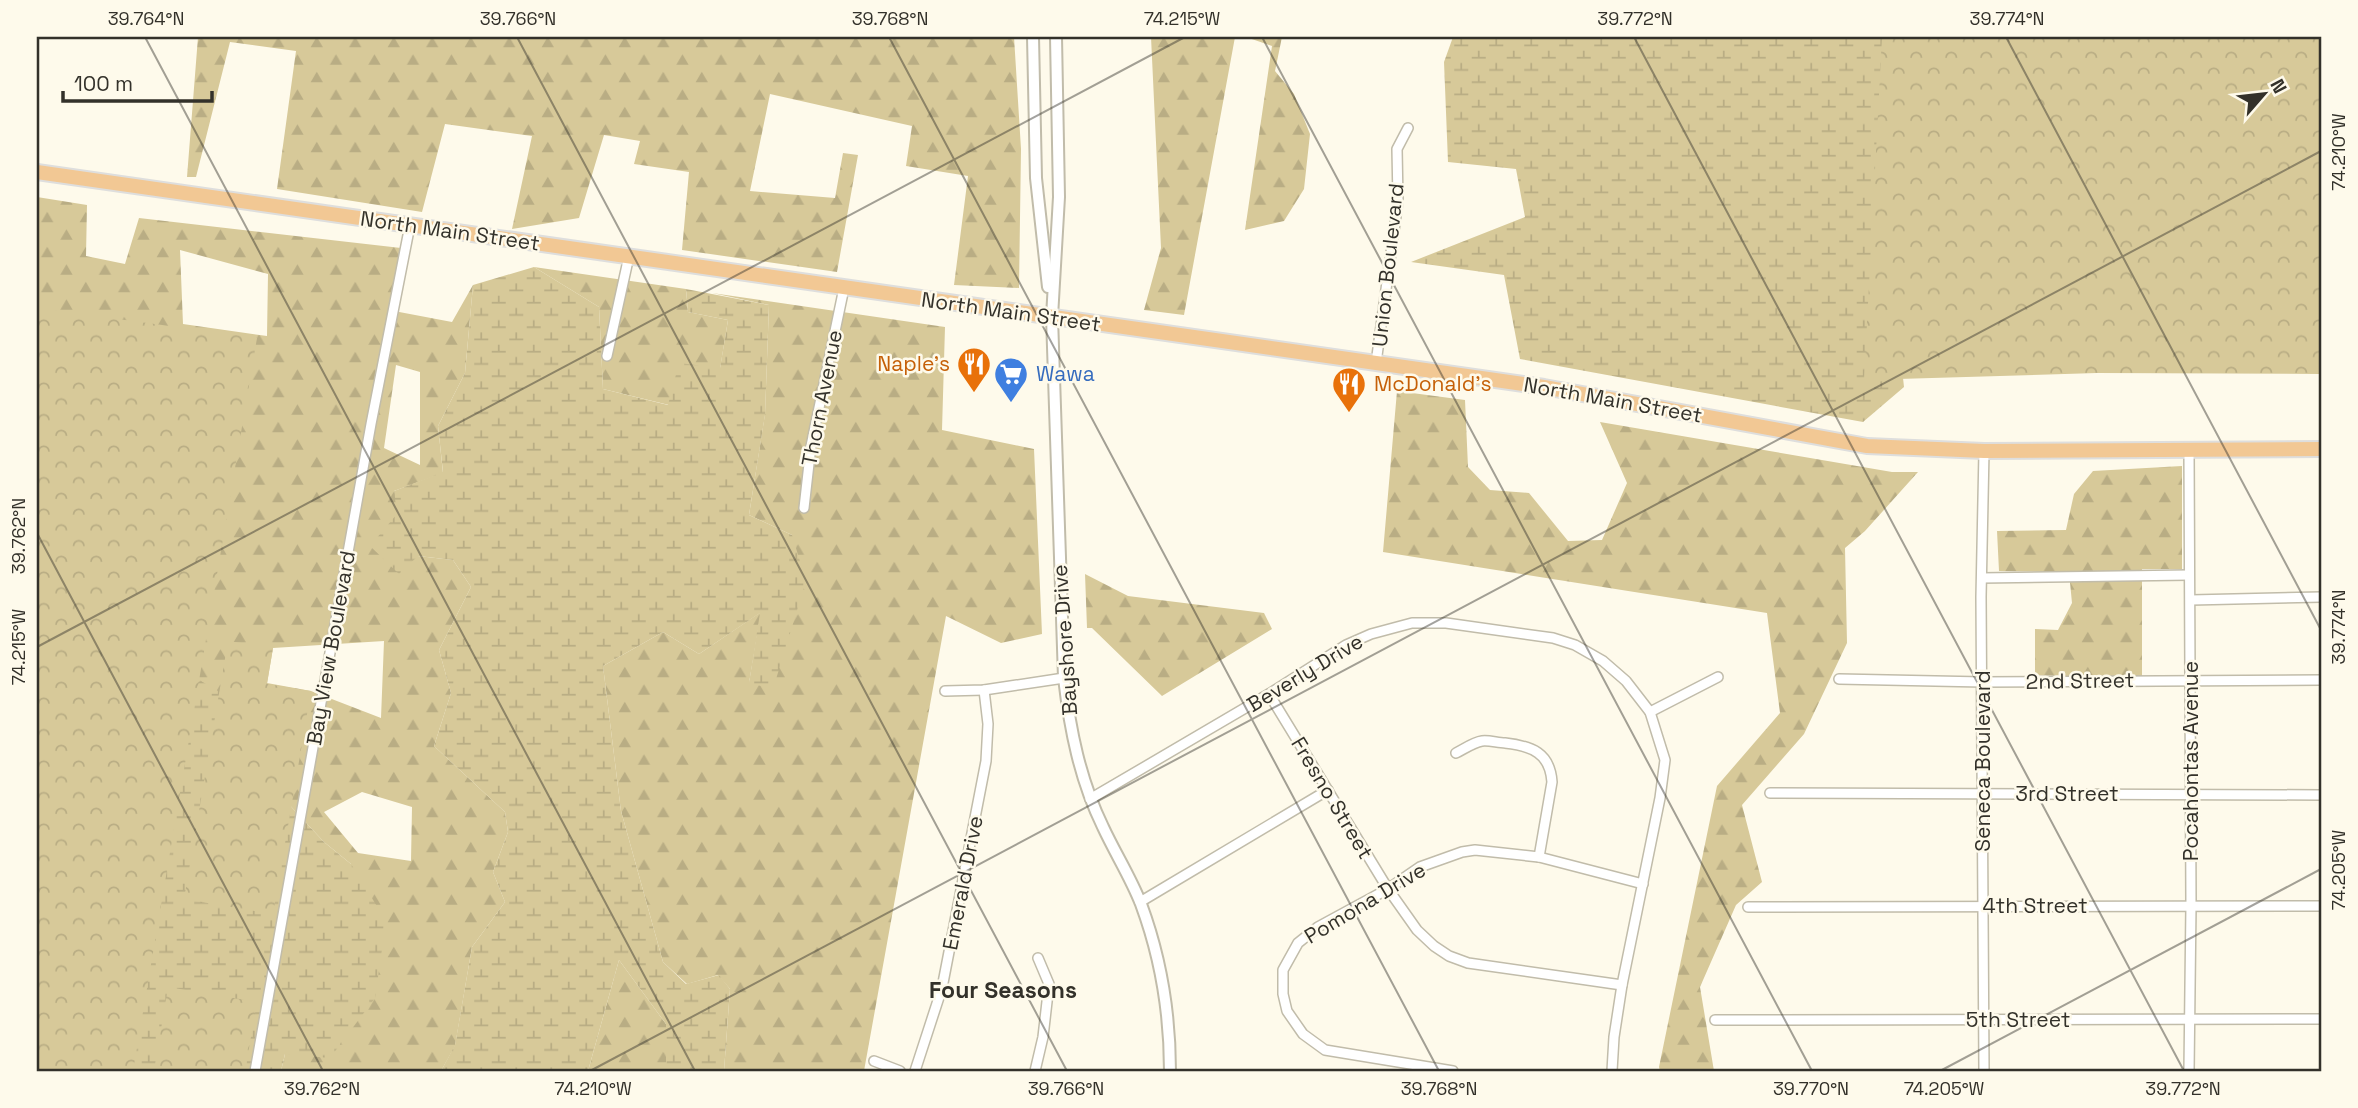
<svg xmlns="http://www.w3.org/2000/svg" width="2358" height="1108" viewBox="0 0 2358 1108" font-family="'Space Grotesk',sans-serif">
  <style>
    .forest { fill: url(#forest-firs); fill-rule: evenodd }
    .wetland { fill: url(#wetland-marsh) }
    .park { fill: url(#park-crowns) }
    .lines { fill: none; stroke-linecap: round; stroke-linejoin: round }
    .minor-casing { stroke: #c1bcaa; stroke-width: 12 }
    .tertiary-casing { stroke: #c1bcaa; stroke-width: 14 }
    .trunk-casing { stroke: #dededd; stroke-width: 18 }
    .minor { stroke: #fff; stroke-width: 9 }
    .tertiary { stroke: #fff; stroke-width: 10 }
    .trunk { stroke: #f2c894; stroke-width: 14 }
    .ticks { fill: none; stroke: #33312a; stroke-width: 2; stroke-opacity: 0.45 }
    .labels { text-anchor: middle; stroke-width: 5; stroke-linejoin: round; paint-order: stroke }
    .street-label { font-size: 21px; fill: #33312a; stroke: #fefaeb }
    .food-label { font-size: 21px; fill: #c56008; stroke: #fefaeb; text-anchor: end }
    .shop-label { font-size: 21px; fill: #366cbe; stroke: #fefaeb; text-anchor: start }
    .neighbourhood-label { font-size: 23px; font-weight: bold; fill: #33312a; stroke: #fefaeb }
    .neatline { fill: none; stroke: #33312a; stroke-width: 2.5 }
    .ticks-label { font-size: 18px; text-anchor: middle; fill: #33312a }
  </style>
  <defs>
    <pattern id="forest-firs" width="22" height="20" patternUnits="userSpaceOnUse" patternTransform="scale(1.75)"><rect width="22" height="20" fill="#d7c999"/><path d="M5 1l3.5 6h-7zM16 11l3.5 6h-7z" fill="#b9ad84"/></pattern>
    <pattern id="wetland-marsh" width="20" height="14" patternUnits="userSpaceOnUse" patternTransform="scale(1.75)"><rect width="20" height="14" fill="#d7c999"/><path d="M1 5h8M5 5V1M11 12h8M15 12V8" fill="none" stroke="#b9ad84"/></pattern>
    <pattern id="park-crowns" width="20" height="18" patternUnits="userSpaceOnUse" patternTransform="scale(1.75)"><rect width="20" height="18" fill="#d7c999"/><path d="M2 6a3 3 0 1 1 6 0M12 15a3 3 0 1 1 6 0" fill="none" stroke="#b9ad84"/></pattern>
  </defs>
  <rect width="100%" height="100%" fill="#fefaeb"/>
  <g class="forest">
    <path d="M198,37h816l7,112 -2,139 -65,-3 14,-109 -62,-10 6,-40 -142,-32 -20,97 85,7 8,-45 15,2 -21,117 -155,-22 7,-78 -55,-8 6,-23 -36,-6 -25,83 -67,11 20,-93 -87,-12 -23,88 -145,-23 19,-138 -66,-9 -34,135h-9z"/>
    <path d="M1151,37h84l-51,278 -40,-5 17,-62z"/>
    <path d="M1246,37h36l-7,34 19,23 16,40 -6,55 -20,32 -39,9 27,-184z"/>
    <path d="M37,197l50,8 -1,51 39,8 14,-46 262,30 -7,63 58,11 21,-37 -8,88 -27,53 5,47 -49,18 24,65 35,4 18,27 -32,63 12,43 -17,53 71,66 3,20 -15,40 12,30 -33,45 -17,99 -14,25h-160l4,-17 66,-190 -27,-22 -40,-43 -105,-131 -142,-207zM180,250l88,24 -1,62 -84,-12zM396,365l24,7v93l-36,-17zM384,641l-3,77 -70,-27 -44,-8 6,-35zM362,792l50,15 -1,54 -53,-8 -34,-41z"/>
    <path d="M534,267l152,22 2,23 40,8 -8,49 -51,36 -66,-16 -4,-82z"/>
    <path d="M712,293l233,34 -3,103 92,19 8,185 -41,9 -55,-27 -82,455h-140l6,-82 -12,-14 -31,9 -24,-22 -42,-151 -18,-145 60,-34 36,22 62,-42 -12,71 43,-148 -43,-20 16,-101 4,-109z"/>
    <path d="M1397,391l68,9 3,67 22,23 39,3 39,48 34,-1 25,-57 -27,-61 292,50h26l-53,59 -20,17 2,95 -43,91 -62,71 20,77 -26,23 -36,82 14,84h-54l-1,-4 58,-281 63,-73 -13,-100 -384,-61z"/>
    <path d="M2182,466v103h-40v110l-107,-4v-46l23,1 14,-27 -3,-31 -70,-1 -2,-40 69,-1 8,-36 19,-23z"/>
    <path d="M1085,574l43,22 136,17 8,16 -110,67 -70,-68h-5z"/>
    <path d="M619,960l47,64v47h-78z"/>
  </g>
  <g class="wetland">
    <path d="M1453,37h517l-70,313 4,37 -41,35 -343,-63 -16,-84 -93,-13 114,-45 -9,-48 -68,-7 -4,-100z"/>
    <path d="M534,267l65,40 4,82 65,16 11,-42 41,5 8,-48 -40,-8 -2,-23 83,16 -4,110 -16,100 43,20 14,46 -33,108 -24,-6 11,-70 -61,41 -36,-22 -60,34 18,145 42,151 23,22 33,-9 11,14 -6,82h-58v-47l-47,-64 -31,111h-147l14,-26 17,-98 33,-45 -12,-30 15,-40 -3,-20 -71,-66 17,-53 -12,-43 32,-63 -18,-27 -35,-4 -19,18 -29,-28 27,-32 -3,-23 49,-19 -5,-46 27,-53 8,-88z"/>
    <path d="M37,461l142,207 44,26 61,105 40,43 27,22 35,57 -11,77 -45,60 -45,-4 -4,17h-244z"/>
  </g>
  <g class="park">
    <path d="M1882,37h439v337l-224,-1 -233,7z"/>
    <path d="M37,308l220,30 -124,733h-96z"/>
    <path d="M228,641l45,7 -6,36 44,7 -38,223 -89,-15z"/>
    <path d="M168,987l89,15 -12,69h-91z"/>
  </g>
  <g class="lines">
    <g class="minor-casing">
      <g id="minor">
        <path d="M607,356l22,-100"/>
        <path d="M1376,363l22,-162 -1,-52 11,-21"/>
        <path d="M1984,451l-3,146 3,474"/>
        <path d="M804,508l7,-62 33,-158"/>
        <path d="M1982,578l207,-3"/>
        <path d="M2191,600l130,-3"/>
        <path d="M1839,679l144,3 338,-2"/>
        <path d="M945,691l39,-1 80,-12"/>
        <path d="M1269,694l119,195 29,41 17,16 15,10 19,7 154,22"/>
        <path d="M1650,712l68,-35"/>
        <path d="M1456,753c8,-4 18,-11 26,-12 7,-1 16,2 23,2 27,3 45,10 47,39l-13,75"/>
        <path d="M1770,793l551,2"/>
        <path d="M1090,799l179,-105 77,-49 25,-11 41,-11h34l107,15 22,7 28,16 23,20 24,31 15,48 -5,38 -38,187 -8,52 -2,34"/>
        <path d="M1140,902l188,-112"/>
        <path d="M1748,907l573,-1"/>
        <path d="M1715,1020l606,-1"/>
        <path d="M874,1061l26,10"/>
        <path d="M255,1071l116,-647 39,-199"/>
        <path d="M915,1071l27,-83 44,-227 2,-37 -4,-34"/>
        <path d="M1035,1071l8,-34 6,-53 -11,-26"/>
        <path d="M1453,1071l-128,-21 -22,-16 -16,-23 -4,-17v-24l15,-27 20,-16 70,-38 32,-22 42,-15 13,-2 64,7 104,27"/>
        <path d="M2189,1071l2,-166 -2,-455"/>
      </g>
    </g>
    <g class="tertiary-casing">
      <g id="tertiary">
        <path d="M1033,37l3,141 12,109"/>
        <path d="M1056,37l3,160 -7,120 12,361c6,52 16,102 39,149 12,26 28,51 38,77 20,54 29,110 29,167"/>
      </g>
    </g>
    <g class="trunk-casing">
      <path id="trunk" d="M37,172l1507,215 323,59 117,5 337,-2"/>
    </g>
    <use href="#minor" class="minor"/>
    <use href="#tertiary" class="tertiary"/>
    <use href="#trunk" class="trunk"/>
  </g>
  <path class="ticks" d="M145,37l550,1034M517,37l550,1034M889,37l550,1034M1262,37l550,1034M1634,37l550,1034M2006,37l315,593M37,533l286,538M37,647l1148,-610M590,1071l1731,-920M1940,1071l381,-202"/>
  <defs>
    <g id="restaurant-pin" transform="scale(1.75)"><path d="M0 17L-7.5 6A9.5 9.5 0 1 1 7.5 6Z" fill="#e8710a" stroke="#fefaeb"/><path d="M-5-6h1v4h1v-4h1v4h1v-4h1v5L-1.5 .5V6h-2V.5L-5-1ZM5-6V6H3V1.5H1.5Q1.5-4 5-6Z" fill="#fff"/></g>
    <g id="supermarket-pin" transform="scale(1.75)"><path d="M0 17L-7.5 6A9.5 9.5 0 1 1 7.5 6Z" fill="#3f7fe0" stroke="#fefaeb"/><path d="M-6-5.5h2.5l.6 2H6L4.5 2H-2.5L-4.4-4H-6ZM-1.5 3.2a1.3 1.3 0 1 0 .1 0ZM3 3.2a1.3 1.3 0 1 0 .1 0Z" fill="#fff"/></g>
  </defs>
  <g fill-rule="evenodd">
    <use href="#restaurant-pin" x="974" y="364"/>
    <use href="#supermarket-pin" x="1011" y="374"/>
    <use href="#restaurant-pin" x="1349" y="384"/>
  </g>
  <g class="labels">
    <g class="street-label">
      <text transform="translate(450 231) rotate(8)" y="7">North Main Street</text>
      <text transform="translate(1388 265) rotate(-84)" y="7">Union Boulevard</text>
      <text transform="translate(1011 312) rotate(8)" y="7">North Main Street</text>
      <text transform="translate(822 398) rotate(-79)" y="7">Thorn Avenue</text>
      <text transform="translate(1613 400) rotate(10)" y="7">North Main Street</text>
      <text transform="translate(1065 640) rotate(-94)" y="7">Bayshore Drive</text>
      <text transform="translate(331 648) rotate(-80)" y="7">Bay View Boulevard</text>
      <text transform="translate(1305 673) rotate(-31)" y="7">Beverly Drive</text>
      <text transform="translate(2080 681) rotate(-1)" y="7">2nd Street</text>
      <text transform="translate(1983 761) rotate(-90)" y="7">Seneca Boulevard</text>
      <text transform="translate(2191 761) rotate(-90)" y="7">Pocahontas Avenue</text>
      <text x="2067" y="801">3rd Street</text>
      <text transform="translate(1332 798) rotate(59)" y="7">Fresno Street</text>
      <text transform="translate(963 883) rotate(-79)" y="7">Emerald Drive</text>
      <text transform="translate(1365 903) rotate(-31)" y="7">Pomona Drive</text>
      <text x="2035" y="913">4th Street</text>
      <text x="2018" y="1027">5th Street</text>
    </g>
    <g class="food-label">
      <text x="950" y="371">Naple's</text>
      <text x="1374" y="391" text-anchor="start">McDonald's</text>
    </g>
    <g class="shop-label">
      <text x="1036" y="381">Wawa</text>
    </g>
    <g class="neighbourhood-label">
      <text x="1003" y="998">Four Seasons</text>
    </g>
  </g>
  <rect width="2358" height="1108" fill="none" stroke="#fefaeb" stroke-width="77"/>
  <g transform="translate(2264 94) rotate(62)" stroke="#fefaeb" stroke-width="5" paint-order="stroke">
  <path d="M0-5L12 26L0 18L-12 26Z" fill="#33312a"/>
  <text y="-10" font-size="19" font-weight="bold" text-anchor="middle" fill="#33312a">N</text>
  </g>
  <path d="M63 91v10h149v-10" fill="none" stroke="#33312a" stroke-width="3.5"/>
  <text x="74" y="91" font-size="21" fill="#33312a" stroke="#fefaeb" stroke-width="5" paint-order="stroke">100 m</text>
  <rect x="38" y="38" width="2282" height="1032" class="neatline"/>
  <g class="ticks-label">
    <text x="146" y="25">39.764°N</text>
    <text x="518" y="25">39.766°N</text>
    <text x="890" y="25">39.768°N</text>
    <text x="1182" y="25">74.215°W</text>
    <text x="1635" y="25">39.772°N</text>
    <text x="2007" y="25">39.774°N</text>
    <text transform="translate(2339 152) rotate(-90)" y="6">74.210°W</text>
    <text transform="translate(19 536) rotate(-90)" y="6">39.762°N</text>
    <text transform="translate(2339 627) rotate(-90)" y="6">39.774°N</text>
    <text transform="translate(19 647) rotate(-90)" y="6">74.215°W</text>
    <text transform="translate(2339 870) rotate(-90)" y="6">74.205°W</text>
    <text x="322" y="1095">39.762°N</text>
    <text x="593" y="1095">74.210°W</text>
    <text x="1066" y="1095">39.766°N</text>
    <text x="1439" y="1095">39.768°N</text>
    <text x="1811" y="1095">39.770°N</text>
    <text x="1944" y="1095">74.205°W</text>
    <text x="2183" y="1095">39.772°N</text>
  </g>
</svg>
